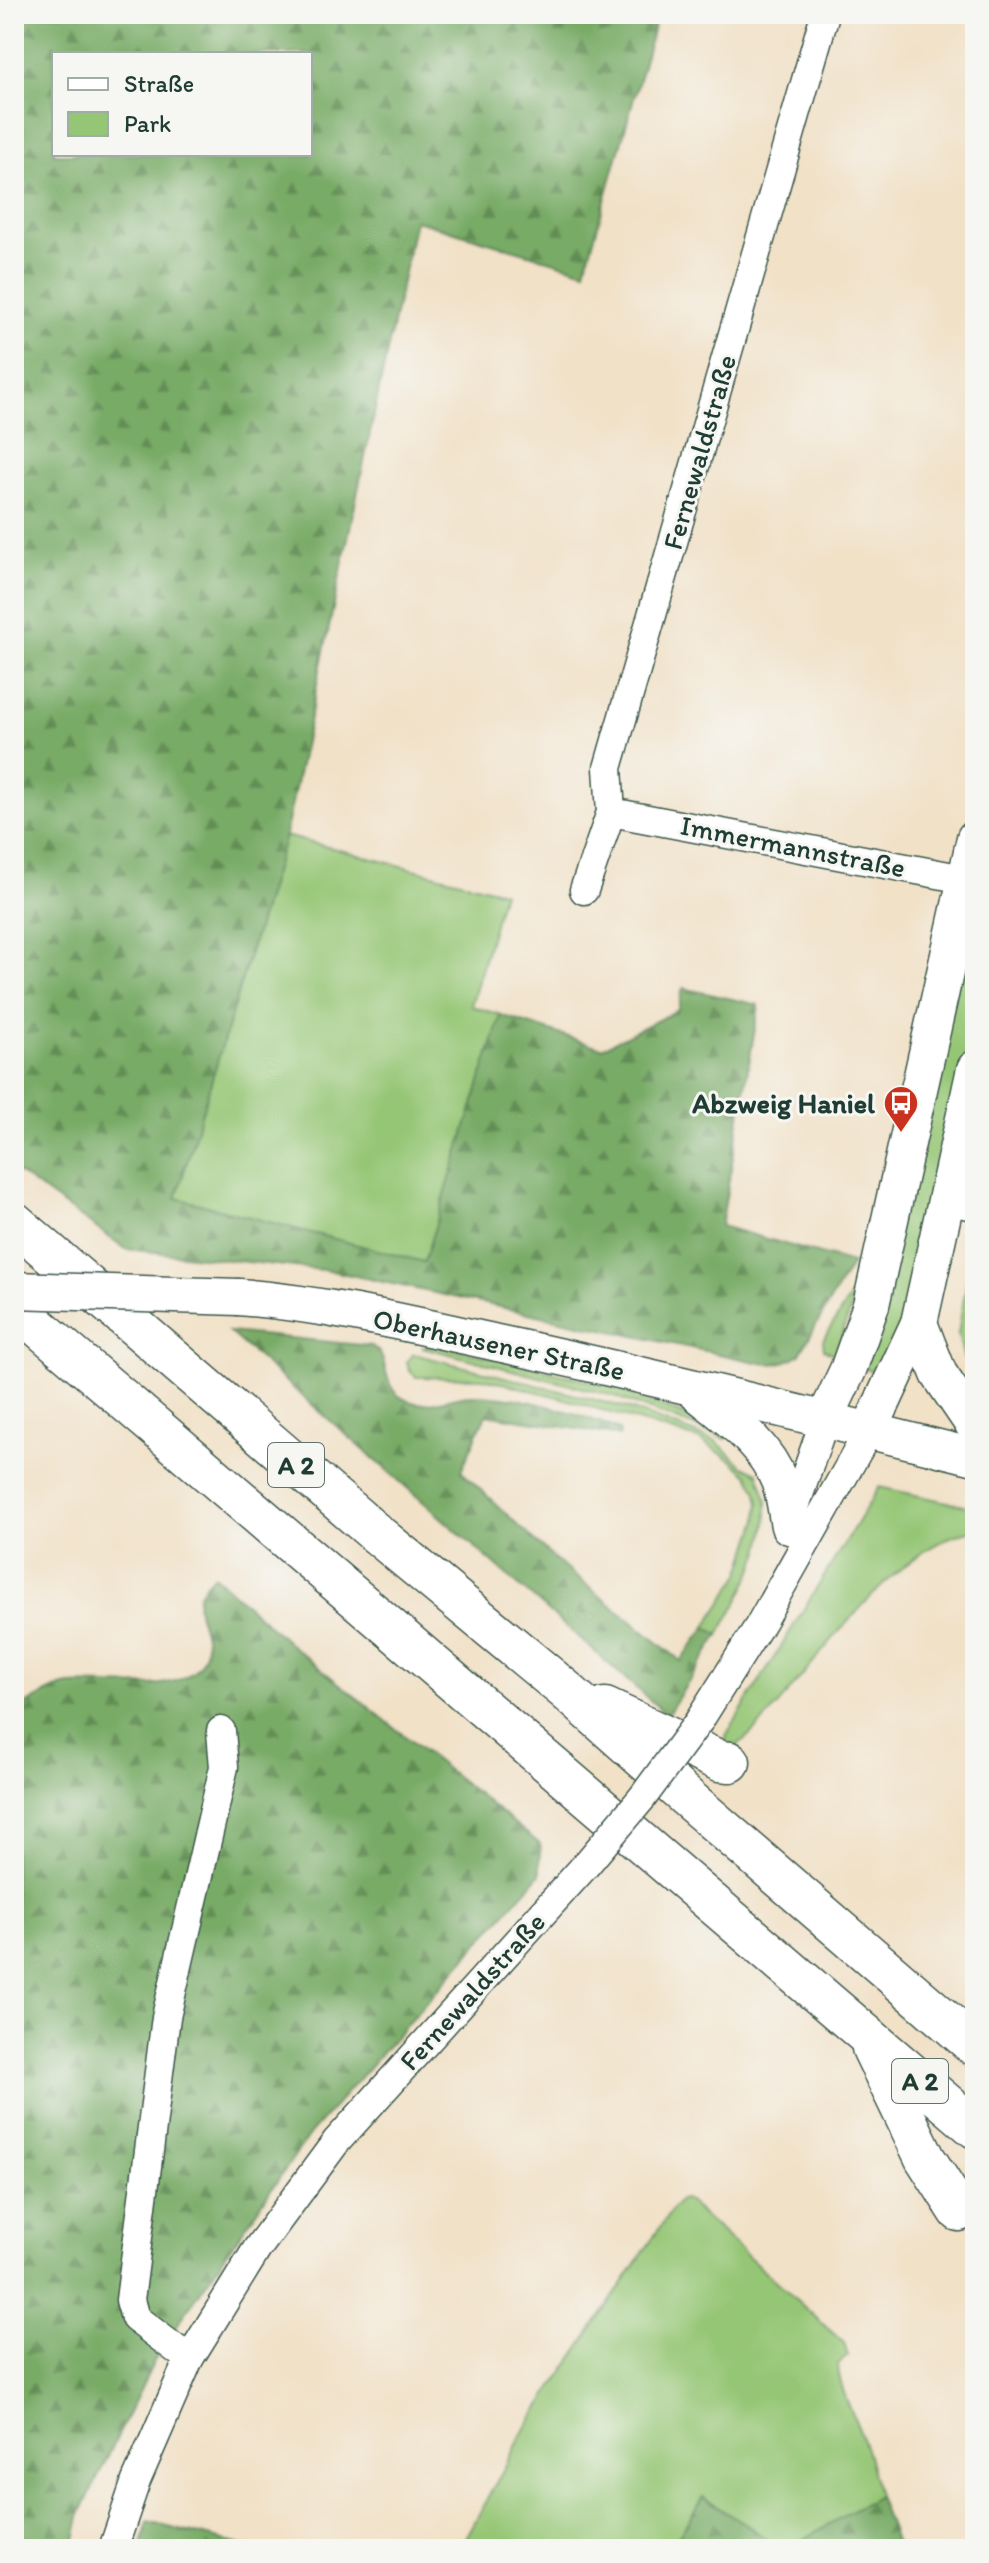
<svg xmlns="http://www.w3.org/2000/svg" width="989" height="2563" viewBox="0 0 989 2563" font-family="Itim,sans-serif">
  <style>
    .green { fill: #95c675; stroke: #5a8254; stroke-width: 2 }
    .forest { fill: url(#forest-firs); stroke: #4c744d; stroke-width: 2; fill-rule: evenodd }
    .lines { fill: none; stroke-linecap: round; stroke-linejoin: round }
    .minor-casing { stroke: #3e564a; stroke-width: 31 }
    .major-casing { stroke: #3e564a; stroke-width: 39 }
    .highway-casing { stroke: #3e564a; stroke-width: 43 }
    .minor { stroke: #fff; stroke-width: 28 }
    .major { stroke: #fff; stroke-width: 36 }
    .highway { stroke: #fff; stroke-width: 40 }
    .minor-bridge-casing { stroke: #3e564a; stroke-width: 31; stroke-linecap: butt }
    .major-bridge-casing { stroke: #3e564a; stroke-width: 39; stroke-linecap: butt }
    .minor-bridge { stroke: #fff; stroke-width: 28 }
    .major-bridge { stroke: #fff; stroke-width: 36 }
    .labels { text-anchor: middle; stroke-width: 6; stroke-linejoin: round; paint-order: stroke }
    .shield { fill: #f6f6f2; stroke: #60746d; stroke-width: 2 }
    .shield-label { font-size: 26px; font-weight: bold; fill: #1f3d34 }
    .street-label { font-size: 28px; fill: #1f3d34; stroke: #f6f6f2 }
    .poi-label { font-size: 28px; font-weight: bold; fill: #1f3d34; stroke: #f6f6f2; text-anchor: end }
  </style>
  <defs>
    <pattern id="forest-firs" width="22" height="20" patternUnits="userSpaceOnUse" patternTransform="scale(2)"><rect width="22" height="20" fill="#78ab66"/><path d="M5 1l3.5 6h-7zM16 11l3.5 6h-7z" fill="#628c55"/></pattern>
  </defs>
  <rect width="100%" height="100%" fill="#f6f6f2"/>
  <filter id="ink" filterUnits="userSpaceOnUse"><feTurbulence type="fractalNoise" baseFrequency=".0125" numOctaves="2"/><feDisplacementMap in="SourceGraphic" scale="16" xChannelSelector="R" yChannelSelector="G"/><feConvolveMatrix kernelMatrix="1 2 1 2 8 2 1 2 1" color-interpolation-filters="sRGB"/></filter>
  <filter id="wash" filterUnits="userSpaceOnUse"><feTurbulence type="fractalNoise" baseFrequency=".006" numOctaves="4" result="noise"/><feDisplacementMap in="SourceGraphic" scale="32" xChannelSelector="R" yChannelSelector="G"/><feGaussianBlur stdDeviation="1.8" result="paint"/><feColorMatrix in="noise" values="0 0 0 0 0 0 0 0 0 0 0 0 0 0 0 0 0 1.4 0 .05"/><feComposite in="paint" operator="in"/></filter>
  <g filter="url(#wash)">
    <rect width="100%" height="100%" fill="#f1e1c7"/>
    <g class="green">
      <path d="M285,836l218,56 -32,114 30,9 -76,248 -249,-65z"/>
      <path d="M961,935l14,3v81l-41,201 -26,94 -27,60 -16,-6z"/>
      <path d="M975,1231v123l-11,5 -6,-25z"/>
      <path d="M861,1279l-26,76 -11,-6 -1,-9z"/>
      <path d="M435,1344l176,42 121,48 -6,5 -112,-43 -192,-49z"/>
      <path d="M414,1354l213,54 90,34 26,24 15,7c3,9 8,20 9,29 2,49 -25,92 -48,133l-13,-8 35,-55 17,-53 1,-16 -3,-14 -8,-14 -16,-14 -32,-21 -138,-42 -79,-20 -67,-1 -7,-7 -2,-9z"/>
      <path d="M879,1487l96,21v22c-76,10 -161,136 -211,191 -10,10 -21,20 -32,29l-9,-2 4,-14z"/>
      <path d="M685,2199l159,144 4,13 -10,8c1,26 15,48 23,71 8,20 12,41 17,61l-91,53h-5l-78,-52 -34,52h-210l66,-121 147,-220 6,-8z"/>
    </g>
    <g class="forest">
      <path d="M14,14h609l32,9 -70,248 -170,-51 -130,616 -109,362 248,64 77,-247 101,33 76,-38 5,-22 76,17 -38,221 131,37 -53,92c-14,8 -23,10 -38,8l-429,-92 -206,-22 -112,-79zM54,54h256v100h-256z"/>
      <path d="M229,1332l142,14c24,12 4,49 45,57 18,3 37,-8 55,-8 43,-1 108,17 148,35l1,6 -134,-22 -25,57 94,89 126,101 25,-34 13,8 -52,80z"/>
      <path d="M214,1575l72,66 254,203v30l-231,261 -150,216 -78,161 -8,37h-59v-838c17,-8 37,-24 56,-26 35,-4 107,12 129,-20 19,-27 -8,-46 0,-71 2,-6 11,-14 15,-19z"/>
      <path d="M878,2496l20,53h-97l-7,-4z"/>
      <path d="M704,2497l78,52h-112z"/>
      <path d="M148,2522l108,27h-115z"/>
    </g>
  </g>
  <g filter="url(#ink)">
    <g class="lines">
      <g class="minor-casing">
        <g id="minor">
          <path d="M611,812l364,69"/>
          <path d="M584,890l27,-78 -3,-44 217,-754"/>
          <path d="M947,1201l28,5"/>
          <path d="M789,1524l36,-105"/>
          <path d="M699,1721l60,-95 110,-195"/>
          <path d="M189,2359l-54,-41 -5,-18 36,-283 58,-250 -3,-36"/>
          <path d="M113,2549l23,-68 53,-122 68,-110 79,-107 249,-276"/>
        </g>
      </g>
      <g class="major-casing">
        <g id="major">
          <path d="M239,1297c89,7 176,28 263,47 159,34 316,74 473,113"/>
          <path d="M919,1323l20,51 36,53"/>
          <path d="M696,1392c32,26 69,51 84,91 5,13 6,29 9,43"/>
          <path d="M825,1419l23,-49 23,-65 104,-467"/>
          <path d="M869,1431l50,-108 56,-254"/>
        </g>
      </g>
      <g class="highway-casing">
        <g id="highway">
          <path d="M14,1222l358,308 196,162 117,104 290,250"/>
          <path d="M14,1306l961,822"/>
          <path d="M605,1708l115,53 10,1"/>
          <path d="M872,2048l53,110 34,53"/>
        </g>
      </g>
      <use href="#minor" class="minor"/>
      <use href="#major" class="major"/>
      <use href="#highway" class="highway"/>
      <g class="minor-bridge-casing">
        <path id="minor-bridge" d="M585,1866l57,-68 57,-77"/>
      </g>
      <g class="major-bridge-casing">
        <path id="major-bridge" d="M14,1290l225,7"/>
      </g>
      <use href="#minor-bridge" class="minor-bridge"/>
      <use href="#major-bridge" class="major-bridge"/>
    </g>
  </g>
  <defs>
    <g id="bus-pin" transform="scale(1.8)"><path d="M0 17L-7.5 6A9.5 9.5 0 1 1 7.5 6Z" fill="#c8321e" stroke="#f6f6f2"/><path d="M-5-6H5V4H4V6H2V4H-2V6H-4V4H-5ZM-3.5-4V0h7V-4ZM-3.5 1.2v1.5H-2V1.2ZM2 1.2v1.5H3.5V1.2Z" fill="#fff"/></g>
  </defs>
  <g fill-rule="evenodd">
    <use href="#bus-pin" x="901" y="1103"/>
  </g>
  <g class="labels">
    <g class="shield">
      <rect x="268" y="1443" width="56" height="44" rx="6"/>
      <rect x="892" y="2059" width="56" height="44" rx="6"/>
    </g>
    <g class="shield-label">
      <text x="296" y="1474">A 2</text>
      <text x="920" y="2090">A 2</text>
    </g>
    <g class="street-label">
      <text transform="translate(699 452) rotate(-74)" y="10">Fernewaldstraße</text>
      <text transform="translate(793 846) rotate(11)" y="10">Immermannstraße</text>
      <text transform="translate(499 1344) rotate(12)" y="10">Oberhausener Straße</text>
      <text transform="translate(472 1991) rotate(-48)" y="10">Fernewaldstraße</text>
    </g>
    <g class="poi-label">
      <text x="875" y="1113">Abzweig Haniel</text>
    </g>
  </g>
  <rect width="989" height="2563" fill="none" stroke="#f6f6f2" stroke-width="48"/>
  <rect x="52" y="52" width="260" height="104" fill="#f6f6f2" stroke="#a0aca6" stroke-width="2"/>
  <rect x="68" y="78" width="40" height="12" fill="#ffffff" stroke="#a0aca6" stroke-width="2"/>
  <text x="124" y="92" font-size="24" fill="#1f3d34">Straße</text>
  <rect x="68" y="112" width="40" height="24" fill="#95c675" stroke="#a0aca6" stroke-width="2"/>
  <text x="124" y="132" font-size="24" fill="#1f3d34">Park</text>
</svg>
